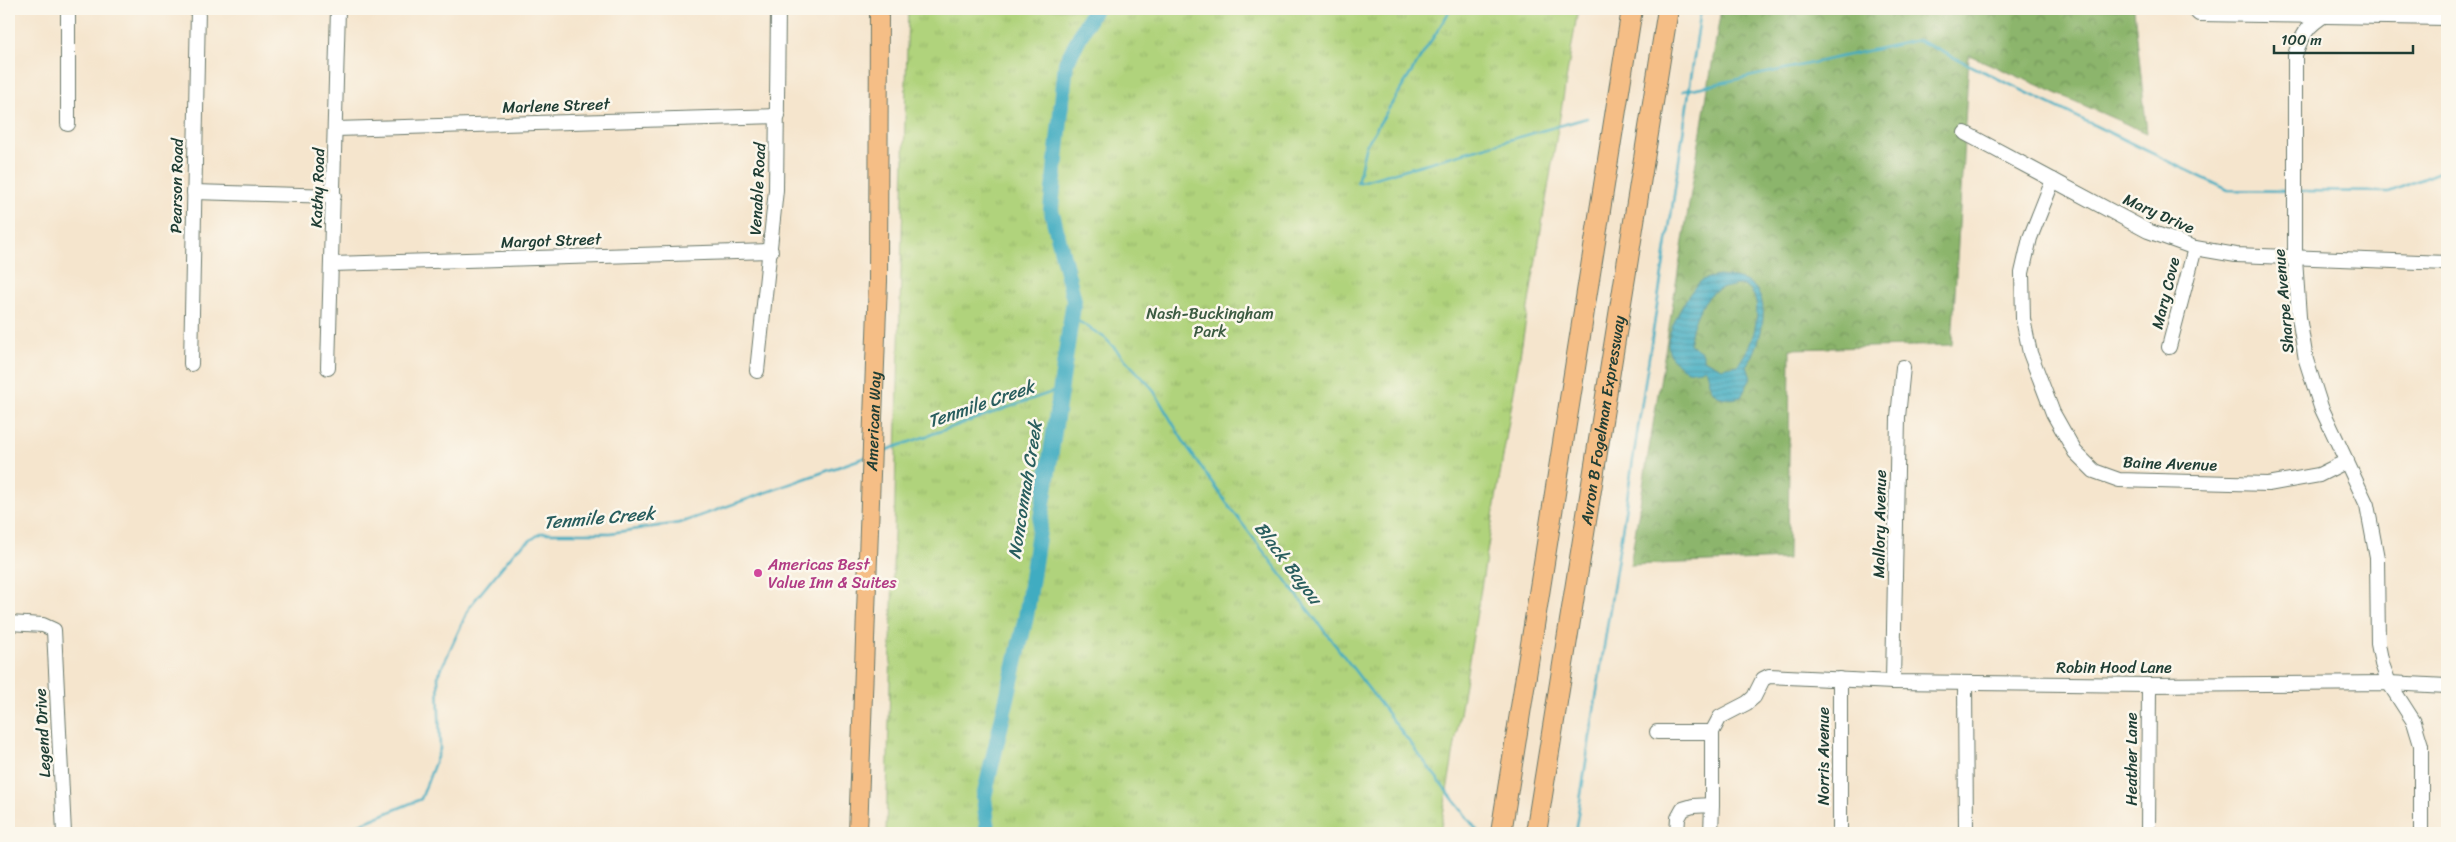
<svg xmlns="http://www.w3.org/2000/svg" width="2456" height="842" viewBox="0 0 2456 842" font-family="Sriracha,sans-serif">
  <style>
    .forest { fill: url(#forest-crowns); stroke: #567950 }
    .park { fill: url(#park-tufts); stroke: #688858 }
    .water { fill: url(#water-rules); stroke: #30747a; fill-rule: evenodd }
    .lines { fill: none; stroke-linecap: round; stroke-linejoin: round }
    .stream { stroke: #41acc1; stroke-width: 2.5 }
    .river { stroke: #41acc1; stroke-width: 16 }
    .minor-casing { stroke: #6a786a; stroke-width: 16 }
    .major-casing { stroke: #6a786a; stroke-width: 20 }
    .highway-casing { stroke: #6a786a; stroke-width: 22 }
    .minor { stroke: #fff; stroke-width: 14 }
    .major { stroke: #f5be86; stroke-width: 18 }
    .highway { stroke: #f5be86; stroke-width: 20 }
    .hotel-dot { fill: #d1479c; stroke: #fbf7ec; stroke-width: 2 }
    .labels { text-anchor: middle; stroke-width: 5; stroke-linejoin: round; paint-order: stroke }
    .street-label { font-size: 16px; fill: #1f3d34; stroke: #fbf7ec }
    .park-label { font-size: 16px; fill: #3c5b42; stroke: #fbf7ec }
    .hotel-label { font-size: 16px; fill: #b23c85; stroke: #fbf7ec; text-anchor: start }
    .water-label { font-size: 18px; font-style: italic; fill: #295e5e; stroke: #fbf7ec }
  </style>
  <defs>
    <pattern id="forest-crowns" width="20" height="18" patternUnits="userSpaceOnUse" patternTransform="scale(1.25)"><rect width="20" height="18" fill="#8cb56c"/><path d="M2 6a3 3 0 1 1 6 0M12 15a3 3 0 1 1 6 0" fill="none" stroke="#72945a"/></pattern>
    <pattern id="park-tufts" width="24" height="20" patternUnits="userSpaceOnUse" patternTransform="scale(1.25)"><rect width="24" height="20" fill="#b0d37c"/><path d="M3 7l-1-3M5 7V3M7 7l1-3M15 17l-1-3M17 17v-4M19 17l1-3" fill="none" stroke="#97b66c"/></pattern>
    <pattern id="water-rules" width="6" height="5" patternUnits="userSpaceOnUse" patternTransform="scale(1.25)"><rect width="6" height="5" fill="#41acc1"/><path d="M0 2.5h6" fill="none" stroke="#368d9e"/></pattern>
  </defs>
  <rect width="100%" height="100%" fill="#fbf7ec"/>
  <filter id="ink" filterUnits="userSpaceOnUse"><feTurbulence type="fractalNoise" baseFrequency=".02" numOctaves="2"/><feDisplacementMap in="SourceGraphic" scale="10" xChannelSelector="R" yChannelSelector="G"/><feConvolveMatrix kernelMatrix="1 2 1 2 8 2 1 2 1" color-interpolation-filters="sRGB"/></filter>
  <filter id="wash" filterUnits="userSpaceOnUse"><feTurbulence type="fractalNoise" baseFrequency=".0096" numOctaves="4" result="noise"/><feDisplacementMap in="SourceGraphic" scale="20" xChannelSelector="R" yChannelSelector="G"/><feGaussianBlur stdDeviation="1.12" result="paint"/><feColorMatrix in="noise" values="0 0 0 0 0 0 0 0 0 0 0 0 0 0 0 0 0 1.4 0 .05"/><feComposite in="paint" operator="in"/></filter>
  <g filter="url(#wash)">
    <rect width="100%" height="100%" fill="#f5e5cd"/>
    <path class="forest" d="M1721,9h413l13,124 -178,-78 -17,290 -162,4 -2,210 -158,6z"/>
    <path class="park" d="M908,9h670l-138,824h-554z"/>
    <path class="water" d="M1718,276c11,1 22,2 31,7 26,15 11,64 -2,83l4,12 -10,19c-13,4 -27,2 -32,-14 -1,-6 0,-9 -4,-15 -16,9 -37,-5 -37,-25 0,-14 21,-53 32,-61 4,-4 13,-5 18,-6zM1737,285c29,1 20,46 11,63 -3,6 -7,12 -10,17l-16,3 -19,-9v-6l-13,-9c0,-16 10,-42 24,-52 5,-4 17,-5 23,-7z"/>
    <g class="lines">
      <g class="stream">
        <path d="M1451,9l-85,136 -9,38 230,-65"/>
        <path d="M1683,91l235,-51 310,150 62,1"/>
        <path d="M2300,191l89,1 58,-23"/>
        <path d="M1072,317l33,21 47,50 33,56 43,61 251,328"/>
        <path d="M878,453l183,-64"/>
        <path d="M338,833l83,-34 19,-50 -2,-73 32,-70 46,-56 25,-17h69l70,-10 186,-66"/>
        <path d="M1575,833l97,-624 29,-200"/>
      </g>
      <path class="river" d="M988,833l-4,-36 42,-180 48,-317 -23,-91 15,-146 28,-54"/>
    </g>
  </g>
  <g filter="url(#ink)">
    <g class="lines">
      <g class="minor-casing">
        <g id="minor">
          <path d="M68,9v115"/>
          <path d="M2194,9l5,5 248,4"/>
          <path d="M2336,9c-24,12 -33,21 -41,46v204l4,58 7,43 15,47 46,98 10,53 1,86 4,20 7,19 25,39 7,23v88"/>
          <path d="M336,129l442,-13"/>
          <path d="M1965,133l183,98 47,17 41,7 211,8"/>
          <path d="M2053,180l-23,58 -8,35 1,46 7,34 23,60 22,39 19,19 25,9 149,4 51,-9 28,-14"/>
          <path d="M194,192l140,4"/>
          <path d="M332,264l439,-13"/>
          <path d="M2169,347l26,-99"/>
          <path d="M191,364l7,-355"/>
          <path d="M328,368l10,-359"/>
          <path d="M757,371l19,-181 2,-181"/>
          <path d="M9,623l34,2 11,5 10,203"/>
          <path d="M1893,682l5,-265 5,-50"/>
          <path d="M1965,683l1,150"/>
          <path d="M1657,732h55l8,-15 27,-14 7,-6 9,-18 6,-3 124,6 256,3 240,-2 58,3"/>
          <path d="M1712,805v-73"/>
          <path d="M1677,833l1,-15 5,-9 10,-3 19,-1 -1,28"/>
          <path d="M1840,833v-154"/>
          <path d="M2148,833l1,-148"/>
        </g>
      </g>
      <g class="major-casing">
        <g id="major">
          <path id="s1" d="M858,833l20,-552 1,-272"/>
        </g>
      </g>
      <g class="highway-casing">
        <g id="highway">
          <path d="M1501,833l131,-824"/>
          <path id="s2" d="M1536,833l132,-824"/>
        </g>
      </g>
      <use href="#minor" class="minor"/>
      <use href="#major" class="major"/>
      <use href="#highway" class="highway"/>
    </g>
  </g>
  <circle class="hotel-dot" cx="758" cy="573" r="5"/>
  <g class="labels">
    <g class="street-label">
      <text transform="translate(556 105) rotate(-2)" y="6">Marlene Street</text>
      <text transform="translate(176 186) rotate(-89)" y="6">Pearson Road</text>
      <text transform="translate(317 188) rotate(-88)" y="6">Kathy Road</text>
      <text transform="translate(757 189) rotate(-87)" y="6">Venable Road</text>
      <text transform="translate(2159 213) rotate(24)" y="6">Mary Drive</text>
      <text transform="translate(551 240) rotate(-2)" y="6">Margot Street</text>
      <text transform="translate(2165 293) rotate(-76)" y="6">Mary Cove</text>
      <text transform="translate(2283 301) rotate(-95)" y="6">Sharpe Avenue</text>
      <text dy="6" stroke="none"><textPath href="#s1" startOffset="412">American Way</textPath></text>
      <text dy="6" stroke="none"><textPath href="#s2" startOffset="418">Avron B Fogelman Expressway</textPath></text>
      <text transform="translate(2170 463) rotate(2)" y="6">Baine Avenue</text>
      <text transform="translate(1879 524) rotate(-89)" y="6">Mallory Avenue</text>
      <text x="2114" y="673">Robin Hood Lane</text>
      <text transform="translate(42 733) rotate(-93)" y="6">Legend Drive</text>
      <text transform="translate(1823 756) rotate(-90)" y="6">Norris Avenue</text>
      <text transform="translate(2131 759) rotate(-90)" y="6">Heather Lane</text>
    </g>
    <g class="park-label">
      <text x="1210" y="319">Nash-Buckingham<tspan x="1210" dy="18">Park</tspan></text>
    </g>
    <g class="hotel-label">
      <text x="768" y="570">Americas Best<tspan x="768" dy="18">Value Inn &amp; Suites</tspan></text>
    </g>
    <g class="water-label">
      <text transform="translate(981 404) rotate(-19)" y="6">Tenmile Creek</text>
      <text transform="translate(1025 490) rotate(-81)" y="6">Nonconnah Creek</text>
      <text transform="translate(599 518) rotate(-5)" y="6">Tenmile Creek</text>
      <text transform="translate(1288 563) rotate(53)" y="6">Black Bayou</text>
    </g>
  </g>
  <rect width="2456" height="842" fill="none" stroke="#fbf7ec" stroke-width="30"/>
  <path d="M2274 45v8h139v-8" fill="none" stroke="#1f3d34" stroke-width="2.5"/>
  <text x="2281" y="45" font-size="15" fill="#1f3d34" stroke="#fbf7ec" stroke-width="4" paint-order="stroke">100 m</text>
</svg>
